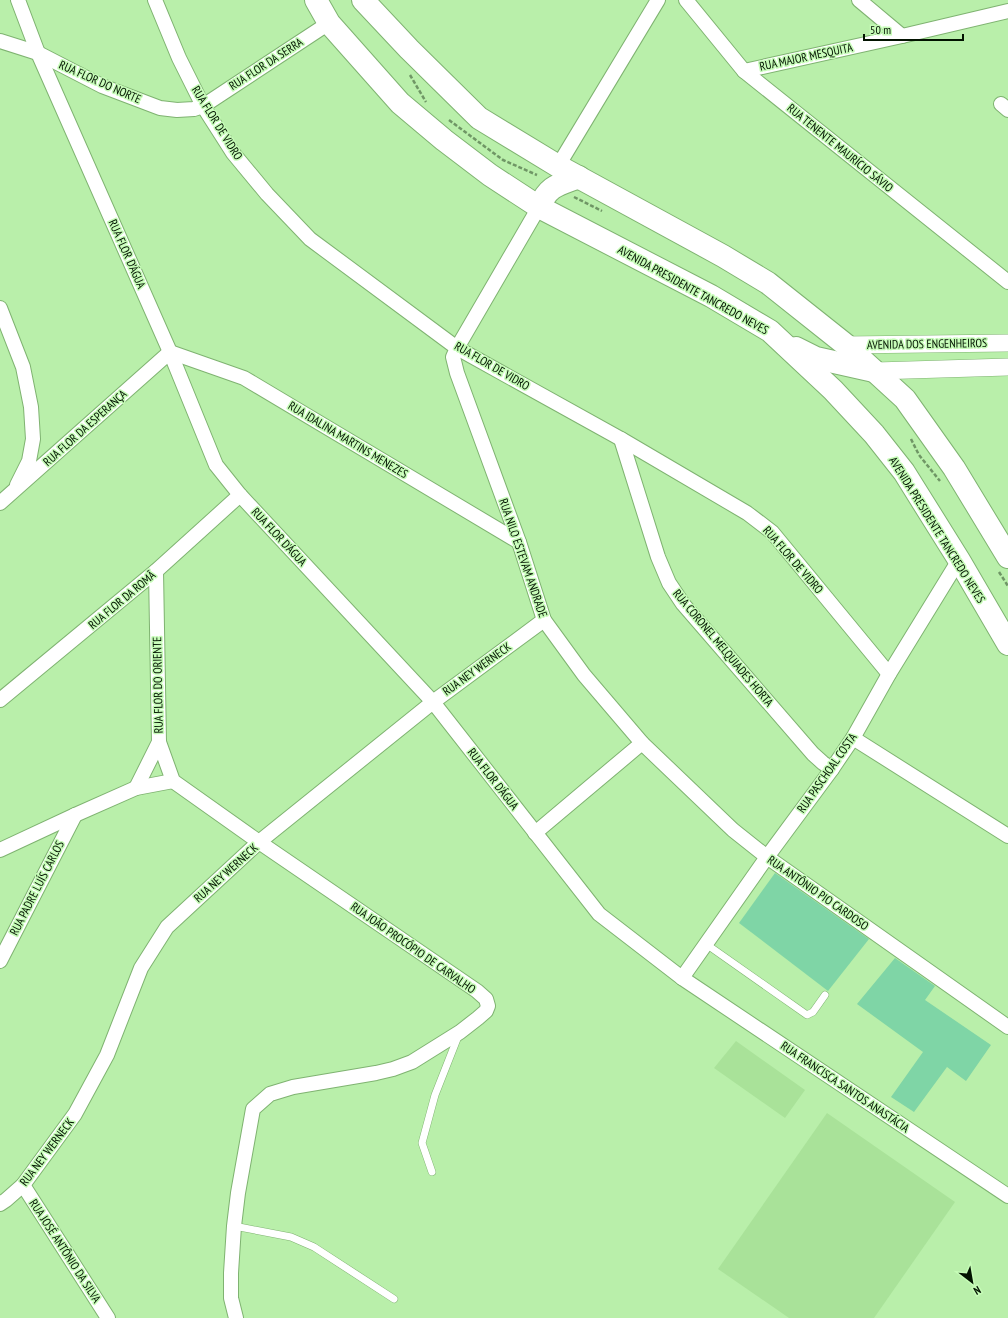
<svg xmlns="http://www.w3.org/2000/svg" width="1008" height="1318" viewBox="0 0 1008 1318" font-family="'PT Sans Narrow',sans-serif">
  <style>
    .built { fill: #a9e299 }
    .building { fill: #7fd5a6 }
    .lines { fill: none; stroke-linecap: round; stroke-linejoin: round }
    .service-casing { stroke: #7fb371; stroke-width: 8 }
    .minor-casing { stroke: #7fb371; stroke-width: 16 }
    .tertiary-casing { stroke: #7fb371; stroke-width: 18 }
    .primary-casing { stroke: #7fb371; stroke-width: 24 }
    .path { stroke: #6f9665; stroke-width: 2.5; stroke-dasharray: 4 2; stroke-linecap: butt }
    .service { stroke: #fff; stroke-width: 7 }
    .minor { stroke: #fff; stroke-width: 14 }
    .tertiary { stroke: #fff; stroke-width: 17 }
    .primary { stroke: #fff; stroke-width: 22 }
    .labels { text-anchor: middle; stroke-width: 3; stroke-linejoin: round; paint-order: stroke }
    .street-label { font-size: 12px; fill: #021300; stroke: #c6fcb7 }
  </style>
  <rect width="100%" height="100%" fill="#b9efaa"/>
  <g class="built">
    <path d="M736,1041l69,49 -20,28 -71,-50z"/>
    <path d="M827,1113l128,89 -81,116h-85l-71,-49z"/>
  </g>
  <g class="building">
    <path d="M775,873l94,66 -41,52 -89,-68z"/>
    <path d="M895,958l40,28 -10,14 66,45 -25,36 -19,-14 -33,45 -23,-15 32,-45 -66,-48z"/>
  </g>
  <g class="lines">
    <g class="service-casing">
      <g id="service">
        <path d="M706,944l101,71 6,-3 12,-17"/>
        <path d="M432,1172l-10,-29 13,-48 24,-61"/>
        <path d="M234,1226l57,11 23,10 80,52"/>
      </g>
    </g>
    <g class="minor-casing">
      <g id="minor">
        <path d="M18,0l20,53 132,299 46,113 24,30 193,207 166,212 83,64 326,218"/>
        <path d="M155,0l24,58 24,48 30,47 34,41 43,45 147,109 164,91 126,74 25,19 117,142"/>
        <path d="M686,0l58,71 264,211"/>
        <path d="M859,0l43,36"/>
        <path d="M0,41l38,12 64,33 58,22 17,2 17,-1 9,-3 126,-83"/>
        <path d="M744,71l158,-35 106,-25"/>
        <path d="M1001,104l7,6"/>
        <path d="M558,166l100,-166"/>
        <path d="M539,207l-82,141 -4,9 4,16 62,169 25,78 40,55 58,68 91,87 34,27 241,170"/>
        <path d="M0,308l23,59 8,40 2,32 -4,22 -12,24"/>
        <path d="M621,439l37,118 11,26 14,21 130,150 10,9 9,6"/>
        <path d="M0,503l170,-151 74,26 275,164"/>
        <path d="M0,700l156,-129 84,-76"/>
        <path d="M853,738l155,98"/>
        <path d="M159,742l14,39 86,61 218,149 9,8 2,7 -2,5 -8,7 -18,14 -48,30 -19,7 -17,4 -83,14 -23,7 -17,15 -15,84 -4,33 -3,47v25l5,20"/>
        <path d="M136,788l23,-46 -3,-171"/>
        <path d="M535,833l107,-90"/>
        <path d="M0,850l75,-35 61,-27 37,-7"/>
        <path d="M0,961l75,-146"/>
        <path d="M682,978l85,-121 65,-88 21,-31 36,-64 70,-114"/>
        <path d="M23,1185l85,133"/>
        <path d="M0,1204l6,-4 17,-15 52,-71 32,-59 34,-87 26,-41 92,-85 174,-140 111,-82"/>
      </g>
    </g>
    <g class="tertiary-casing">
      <g id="tertiary">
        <path d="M846,345l162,-2"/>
        <path d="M876,371l132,-4"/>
      </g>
    </g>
    <g class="primary-casing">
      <g id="primary">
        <path d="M316,0l13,23 71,80 44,37 46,35 49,32 172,89 59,35 63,59 41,44 30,38 55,88 49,84"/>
        <path d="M363,0l46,49 70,69 79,48 165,90 45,27 78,62 59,54 49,69 54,89"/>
        <path d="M539,207c10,-22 19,-22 40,-30"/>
        <path d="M796,348l20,10 58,13"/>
      </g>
    </g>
    <g class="path">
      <path d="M410,75l16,27"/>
      <path d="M449,120l54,40 34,15"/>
      <path d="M574,197l28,14"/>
      <path d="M911,439l8,16 21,26"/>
      <path d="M999,572l9,14"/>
    </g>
    <use href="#service" class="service"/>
    <use href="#minor" class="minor"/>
    <use href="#tertiary" class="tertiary"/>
    <use href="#primary" class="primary"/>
  </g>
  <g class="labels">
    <g class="street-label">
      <text transform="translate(806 57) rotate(-12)" y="4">RUA MAJOR MESQUITA</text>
      <text transform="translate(266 64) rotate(-33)" y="4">RUA FLOR DA SERRA</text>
      <text transform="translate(100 82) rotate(24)" y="4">RUA FLOR DO NORTE</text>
      <text transform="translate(217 123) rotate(58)" y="4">RUA FLOR DE VIDRO</text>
      <text transform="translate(840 148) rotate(39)" y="4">RUA TENENTE MAURÍCIO SÁVIO</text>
      <text transform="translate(127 254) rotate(66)" y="4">RUA FLOR D'ÁGUA</text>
      <text transform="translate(693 290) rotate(29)" y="4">AVENIDA PRESIDENTE TANCREDO NEVES</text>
      <text transform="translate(927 344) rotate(-1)" y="4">AVENIDA DOS ENGENHEIROS</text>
      <text transform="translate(492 366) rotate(30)" y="4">RUA FLOR DE VIDRO</text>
      <text transform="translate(85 428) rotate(-42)" y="4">RUA FLOR DA ESPERANÇA</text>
      <text transform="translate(348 440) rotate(31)" y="4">RUA IDALINA MARTINS MENEZES</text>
      <text transform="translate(937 530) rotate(58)" y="4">AVENIDA PRESIDENTE TANCREDO NEVES</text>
      <text transform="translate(279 537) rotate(47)" y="4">RUA FLOR D'ÁGUA</text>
      <text transform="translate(523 558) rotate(71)" y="4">RUA NILO ESTEVAM ANDRADE</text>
      <text transform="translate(793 560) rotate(49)" y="4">RUA FLOR DE VIDRO</text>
      <text transform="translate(122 600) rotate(-40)" y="4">RUA FLOR DA ROMÃ</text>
      <text transform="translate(723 648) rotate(50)" y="4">RUA CORONEL MELQUIADES HORTA</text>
      <text transform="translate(477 669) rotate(-36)" y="4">RUA NEY WERNECK</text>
      <text transform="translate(158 685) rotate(-91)" y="4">RUA FLOR DO ORIENTE</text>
      <text transform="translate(827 773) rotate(-55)" y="4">RUA PASCHOAL COSTA</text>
      <text transform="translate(493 779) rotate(52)" y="4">RUA FLOR D'ÁGUA</text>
      <text transform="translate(226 873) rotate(-42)" y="4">RUA NEY WERNECK</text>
      <text transform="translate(37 888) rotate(-63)" y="4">RUA PADRE LUÍS CARLOS</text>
      <text transform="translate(818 893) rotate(35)" y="4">RUA ANTÔNIO PIO CARDOSO</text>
      <text transform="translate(413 948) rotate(35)" y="4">RUA JOÃO PROCÓPIO DE CARVALHO</text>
      <text transform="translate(845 1087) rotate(34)" y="4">RUA FRANCISCA SANTOS ANASTÁCIA</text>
      <text transform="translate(47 1152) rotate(-53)" y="4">RUA NEY WERNECK</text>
      <text transform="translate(65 1251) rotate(57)" y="4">RUA JOSÉ ANTÔNIO DA SILVA</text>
    </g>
  </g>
  <g transform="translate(972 1282) rotate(149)" stroke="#c6fcb7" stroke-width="3" paint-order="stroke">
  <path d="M0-3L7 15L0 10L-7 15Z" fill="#021300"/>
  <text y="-6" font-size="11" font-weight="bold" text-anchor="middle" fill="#021300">N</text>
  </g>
  <path d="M864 34v6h99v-6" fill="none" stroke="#021300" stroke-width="2"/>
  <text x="870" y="34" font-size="12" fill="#021300" stroke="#c6fcb7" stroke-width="3" paint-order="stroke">50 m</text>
</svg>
